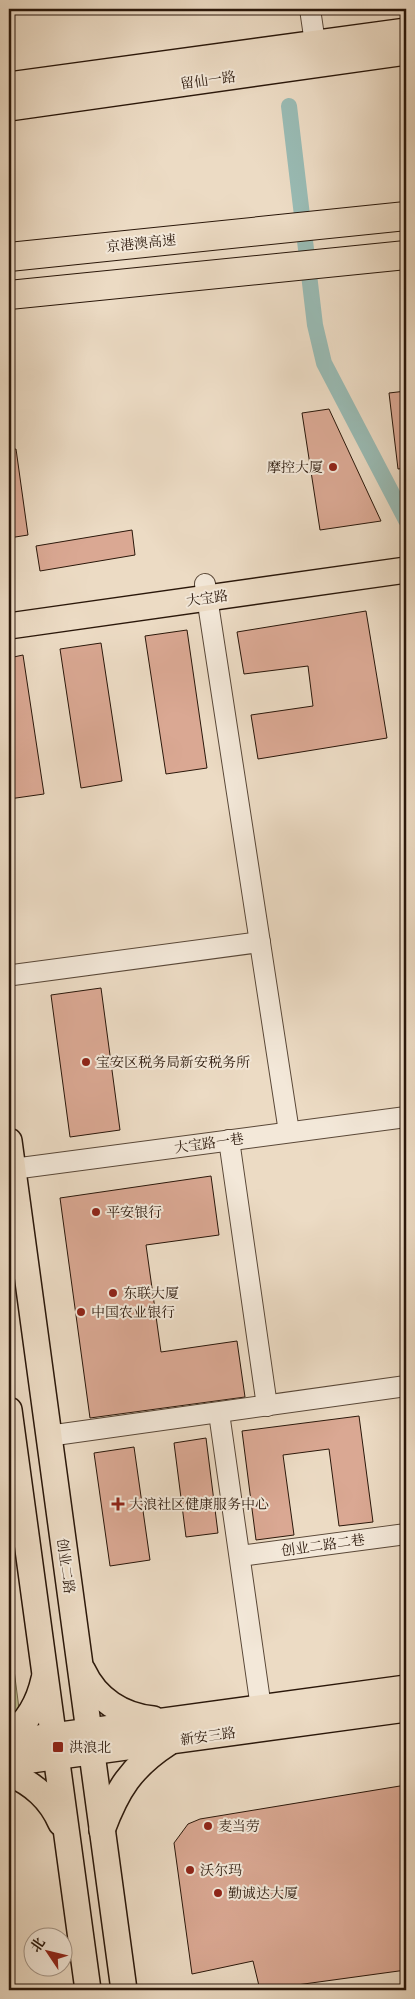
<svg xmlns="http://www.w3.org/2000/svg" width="415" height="1999" viewBox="0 0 415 1999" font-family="'IM FELL Great Primer','Noto Serif SC',serif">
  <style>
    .green { fill: #bfbe8f; stroke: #746a4c }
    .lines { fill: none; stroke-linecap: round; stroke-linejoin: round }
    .canal { stroke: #99bbb4; stroke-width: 16 }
    .building { fill: #daa893; stroke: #2a170a }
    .minor-casing { stroke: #5a4838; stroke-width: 22 }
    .major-casing { stroke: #2a170a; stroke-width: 28 }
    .highway-casing { stroke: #2a170a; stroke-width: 30 }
    .minor { stroke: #f3e8d9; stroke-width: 20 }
    .major { stroke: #ecdbc4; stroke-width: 25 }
    .highway { stroke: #ecdbc4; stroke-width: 28 }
    .poi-dot { fill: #8f2418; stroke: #f3e8d9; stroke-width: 2 }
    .labels { text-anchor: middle; stroke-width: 4; stroke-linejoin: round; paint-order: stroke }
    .street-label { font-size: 14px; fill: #2a170a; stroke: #f3e8d9 }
    .poi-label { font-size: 14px; fill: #2a170a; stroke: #f3e8d9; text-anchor: start }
  </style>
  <rect width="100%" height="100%" fill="#ecdbc4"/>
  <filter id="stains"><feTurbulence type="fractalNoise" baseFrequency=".004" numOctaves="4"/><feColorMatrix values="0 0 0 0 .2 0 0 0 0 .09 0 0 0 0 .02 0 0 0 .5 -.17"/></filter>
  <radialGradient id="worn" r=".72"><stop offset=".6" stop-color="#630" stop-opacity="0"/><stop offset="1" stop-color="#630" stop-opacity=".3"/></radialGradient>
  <path class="green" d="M9,1631l12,93 -12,1z"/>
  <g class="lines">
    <path class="canal" d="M289,106l26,219 9,38 82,157"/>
  </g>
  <g class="building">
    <path d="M406,391v77l-8,1 -9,-76z"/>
    <path d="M329,409l52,112 -61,9 -18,-117z"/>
    <path d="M16,449l12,86 -19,3v-88z"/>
    <path d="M132,530l3,25 -95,16 -4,-25z"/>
    <path d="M366,611l21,127 -129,21 -7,-44 62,-9 -5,-40 -64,8 -7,-42z"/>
    <path d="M187,630l20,138 -41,6 -21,-138z"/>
    <path d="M101,643l21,138 -41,7 -21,-139z"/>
    <path d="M23,655l21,139 -35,5v-141z"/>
    <path d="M101,988l19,142 -50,7 -19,-142z"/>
    <path d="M211,1176l8,59 -73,10 15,107 76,-11 8,56 -155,21 -30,-220z"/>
    <path d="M359,1416l14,106 -34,4 -10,-77 -46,6 11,80 -38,5 -14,-109z"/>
    <path d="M206,1438l12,95 -32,4 -12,-94z"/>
    <path d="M134,1447l16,113 -40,6 -16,-113z"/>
    <path d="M406,1785v185l-146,20 -7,-29 -61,13 -18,-131 14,-19 12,-5z"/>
  </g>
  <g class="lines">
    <g class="minor-casing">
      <g id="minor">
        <path d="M310,9l5,34"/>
        <path d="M205,584l84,548"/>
        <path d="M13,975l247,-33"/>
        <path d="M229,1140l38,266"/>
        <path d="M13,1169l393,-52"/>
        <path d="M219,1413l42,295"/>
        <path d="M48,1436l358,-50"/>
        <path d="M240,1556l166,-22"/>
      </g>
    </g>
    <g class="major-casing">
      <g id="major">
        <path d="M9,85l397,-54"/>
        <path d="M9,108l397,-56"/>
        <path d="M9,626l397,-56"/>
        <path d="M9,1141l115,849"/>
        <path d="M9,1410l79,580"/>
        <path d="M83,1671c13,28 39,45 70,48"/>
        <path d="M9,1736c19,-14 30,-34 35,-57"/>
        <path d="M9,1742l397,-54"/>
        <path d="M9,1763l397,-54"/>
        <path d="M9,1773c24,11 41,25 52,50"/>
        <path d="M102,1830c15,-40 29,-63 66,-87"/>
      </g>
    </g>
    <g class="highway-casing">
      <g id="highway">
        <path d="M9,257l397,-41"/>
        <path d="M9,295l397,-40"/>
      </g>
    </g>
    <use href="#minor" class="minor"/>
    <use href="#major" class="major"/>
    <use href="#highway" class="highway"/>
  </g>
  <g class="poi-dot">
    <circle cx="333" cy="467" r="5"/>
    <circle cx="86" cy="1062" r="5"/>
    <circle cx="96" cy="1212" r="5"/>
    <circle cx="113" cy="1293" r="5"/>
    <circle cx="81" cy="1312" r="5"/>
    <path d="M115.5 1496.5h5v5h5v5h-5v5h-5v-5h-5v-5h5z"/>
    <rect x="52" y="1741" width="12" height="12" rx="2.5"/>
    <circle cx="208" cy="1826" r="5"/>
    <circle cx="190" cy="1870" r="5"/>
    <circle cx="218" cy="1893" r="5"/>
  </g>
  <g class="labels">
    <g class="street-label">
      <text transform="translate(208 80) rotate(-8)" y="5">留仙一路</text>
      <text transform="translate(141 243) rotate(-6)" y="5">京港澳高速</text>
      <text transform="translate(207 598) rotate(-8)" y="5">大宝路</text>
      <text transform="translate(209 1143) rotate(-8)" y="5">大宝路一巷</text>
      <text transform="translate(323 1545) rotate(-8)" y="5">创业二路二巷</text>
      <text transform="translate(66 1566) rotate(82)" y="5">创业二路</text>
      <text transform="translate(208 1736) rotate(-8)" y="5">新安三路</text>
    </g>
    <g class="poi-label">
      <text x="323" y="472" text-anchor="end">摩控大厦</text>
      <text x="96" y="1067">宝安区税务局新安税务所</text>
      <text x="106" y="1217">平安银行</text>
      <text x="123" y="1298">东联大厦</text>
      <text x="91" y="1317">中国农业银行</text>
      <text x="129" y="1509">大浪社区健康服务中心</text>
      <text x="69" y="1752">洪浪北</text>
      <text x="218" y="1831">麦当劳</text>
      <text x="200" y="1875">沃尔玛</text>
      <text x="228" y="1898">勤诚达大厦</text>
    </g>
  </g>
  <rect width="415" height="1999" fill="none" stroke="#ecdbc4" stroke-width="30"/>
  <rect x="10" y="10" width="395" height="1979" fill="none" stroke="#2a170a" stroke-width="2.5"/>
  <rect x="15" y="15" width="385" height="1969" fill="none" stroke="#2a170a"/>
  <g transform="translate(48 1952) rotate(305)"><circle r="24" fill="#f3e8d9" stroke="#a39486"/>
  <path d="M0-4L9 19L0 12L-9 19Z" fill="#8f2418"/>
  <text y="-8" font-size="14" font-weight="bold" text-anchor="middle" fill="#2a170a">北</text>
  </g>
  <rect width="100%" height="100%" filter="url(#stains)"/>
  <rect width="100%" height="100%" fill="url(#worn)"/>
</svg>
